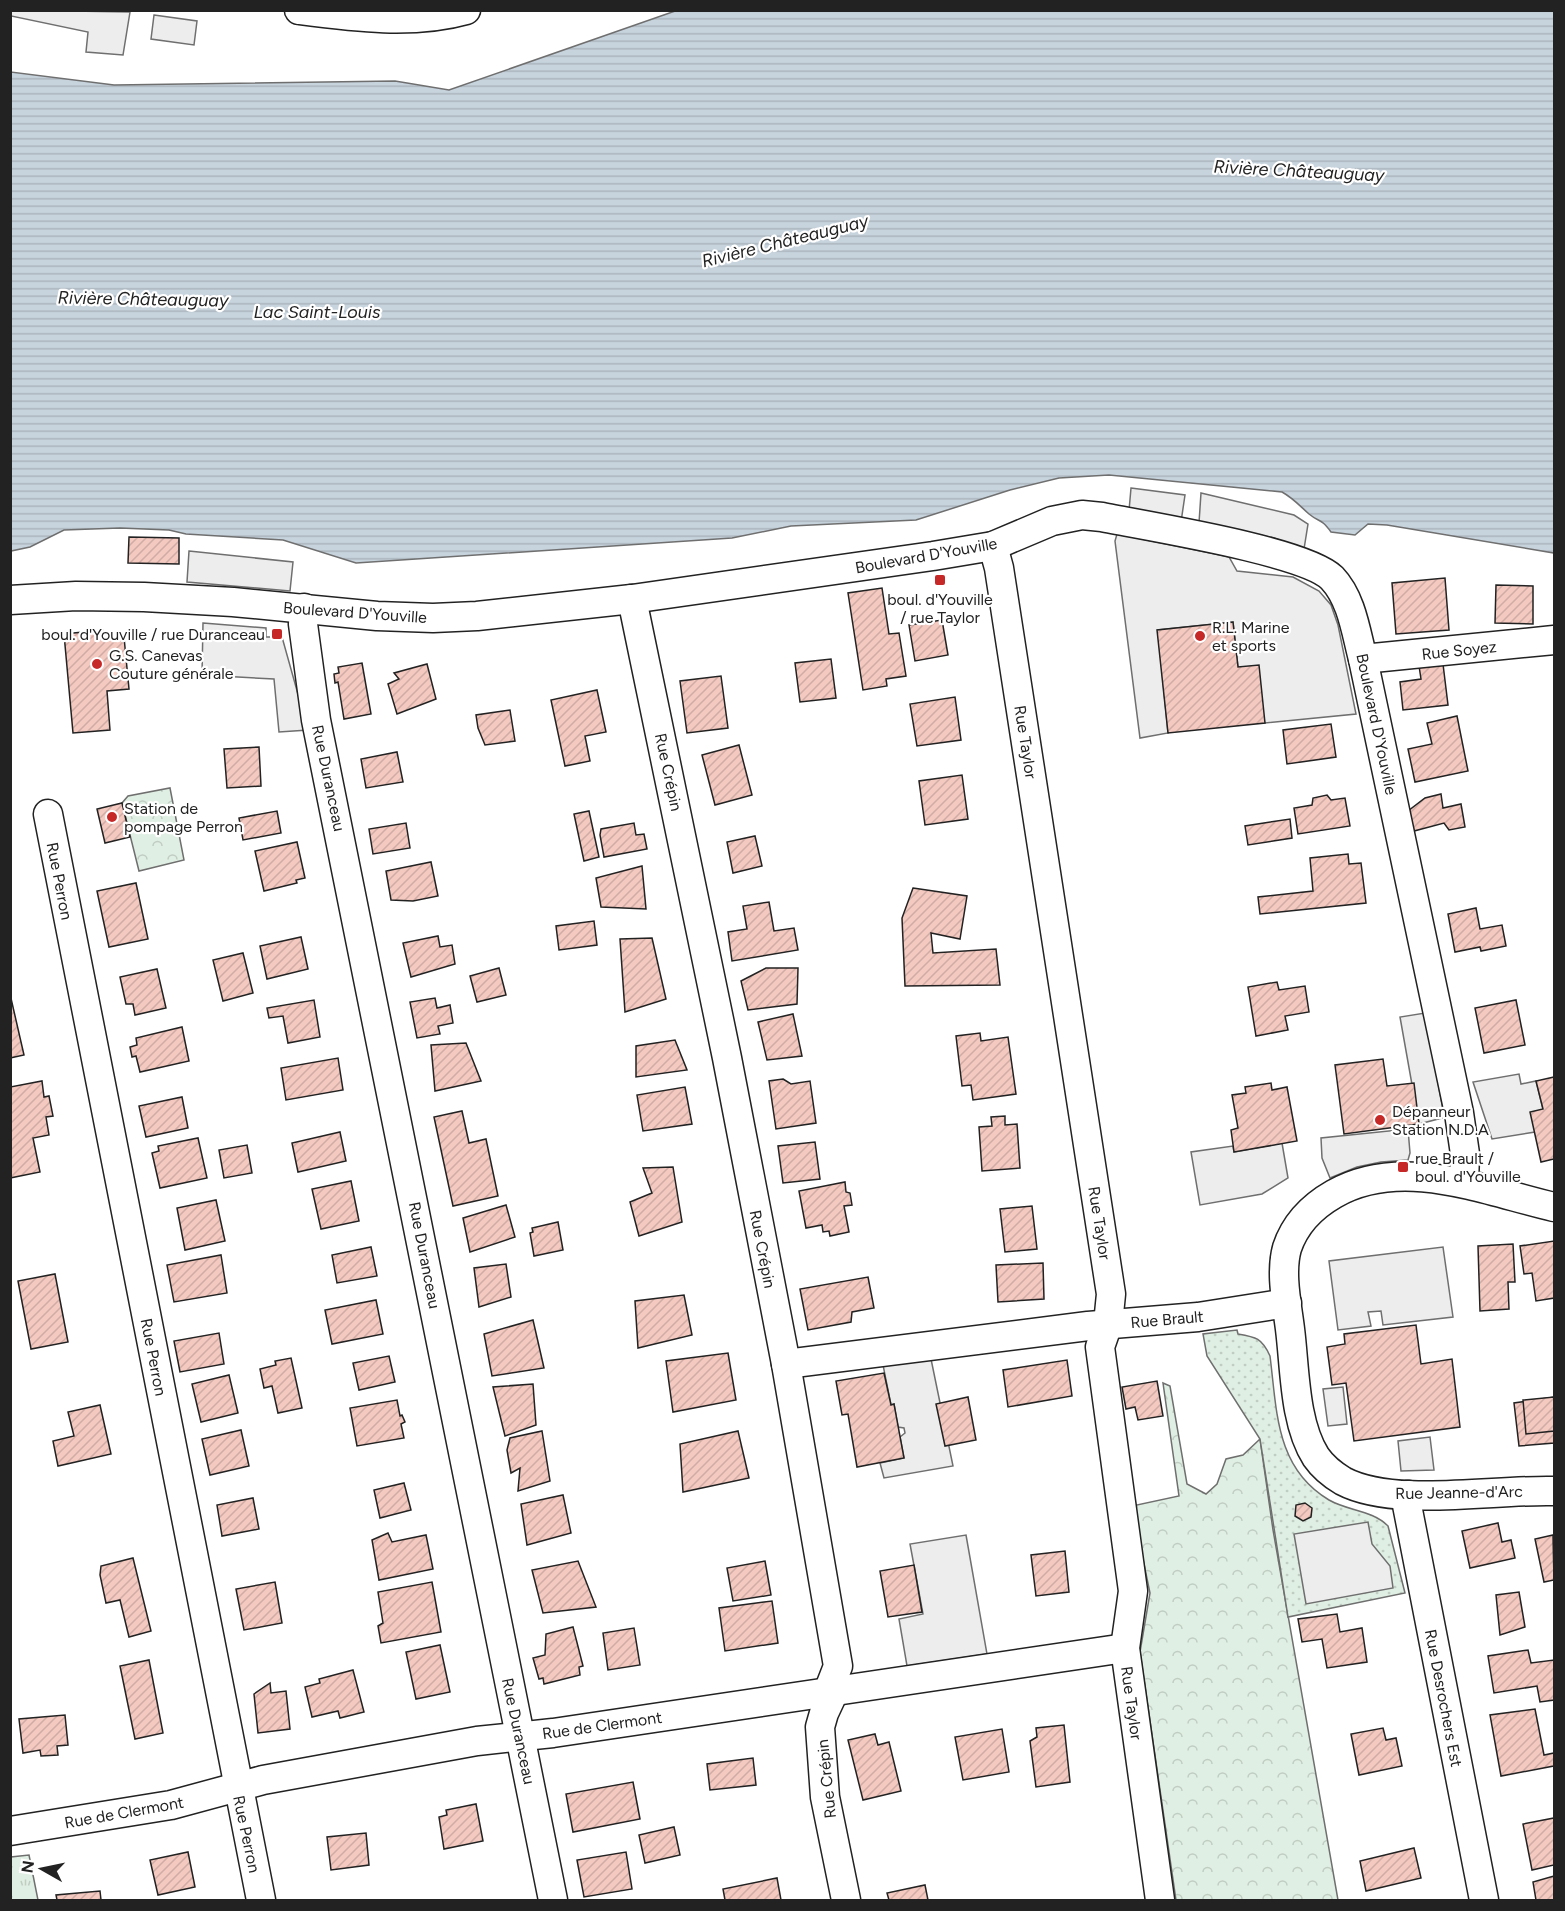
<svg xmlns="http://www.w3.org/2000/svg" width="1565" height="1911" viewBox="0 0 1565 1911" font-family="Figtree,sans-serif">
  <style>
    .grass { fill: url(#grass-tufts); stroke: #6f6f6f; stroke-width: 1.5 }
    .forest { fill: url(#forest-crowns); stroke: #6f6f6f; stroke-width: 1.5 }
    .park { fill: url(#park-dots); stroke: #6f6f6f; stroke-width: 1.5 }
    .parking { fill: #ededed; stroke: #6f6f6f; stroke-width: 1.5 }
    .water { fill: url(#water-rules); stroke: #6f6f6f; stroke-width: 1.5 }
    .building { fill: url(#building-hatch); stroke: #222; stroke-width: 1.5 }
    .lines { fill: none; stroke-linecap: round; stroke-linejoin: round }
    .minor-casing { stroke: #222; stroke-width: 31 }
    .minor { stroke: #fff; stroke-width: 28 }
    .poi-dot { fill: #c62828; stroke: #fff; stroke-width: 2 }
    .labels { text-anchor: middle; stroke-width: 4.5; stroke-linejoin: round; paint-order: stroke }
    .street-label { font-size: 16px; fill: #222; stroke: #fff }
    .poi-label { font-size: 16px; fill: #222; stroke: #fff; text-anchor: start }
    .water-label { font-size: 18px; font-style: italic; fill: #222; stroke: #fff }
  </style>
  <defs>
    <pattern id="grass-tufts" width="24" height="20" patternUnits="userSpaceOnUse" patternTransform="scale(1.5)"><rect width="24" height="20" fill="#e0efe3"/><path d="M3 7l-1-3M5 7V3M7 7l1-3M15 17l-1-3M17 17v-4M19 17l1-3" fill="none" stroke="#c0cdc2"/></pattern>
    <pattern id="forest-crowns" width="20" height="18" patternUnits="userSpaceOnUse" patternTransform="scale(1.5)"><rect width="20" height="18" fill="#e0efe3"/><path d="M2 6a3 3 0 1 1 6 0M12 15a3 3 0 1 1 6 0" fill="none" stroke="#c0cdc2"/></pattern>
    <pattern id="park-dots" width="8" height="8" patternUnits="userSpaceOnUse" patternTransform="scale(1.5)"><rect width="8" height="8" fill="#e0efe3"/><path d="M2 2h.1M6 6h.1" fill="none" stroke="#c0cdc2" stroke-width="1.8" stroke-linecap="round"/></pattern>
    <pattern id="water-rules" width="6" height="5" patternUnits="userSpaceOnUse" patternTransform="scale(1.5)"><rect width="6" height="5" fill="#c7d3dd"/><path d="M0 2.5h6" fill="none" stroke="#abb5bd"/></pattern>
    <pattern id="building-hatch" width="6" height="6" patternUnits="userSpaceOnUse" patternTransform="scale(1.5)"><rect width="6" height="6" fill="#f3c9c0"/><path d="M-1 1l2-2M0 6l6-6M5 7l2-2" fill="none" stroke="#d0aca5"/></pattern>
  </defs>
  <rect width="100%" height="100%" fill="#fff"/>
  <path class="grass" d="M29,1855l9,45h-27v-43z"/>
  <g class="forest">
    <path d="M170,788l14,72 -45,11 -17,-68 6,-7z"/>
    <path d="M1163,1383l7,3 17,98 19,10 11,-10 9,-25 17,-4 17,-16 13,91 65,370h-162l-36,-248 10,-59 -18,-87 47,-10z"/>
  </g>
  <path class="park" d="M1237,1330l1,4c18,3 24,4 32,22 7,54 5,112 59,144 19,11 43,10 59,26l17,67 -117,24 -28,-178 -53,-83 -4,-22z"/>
  <g class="parking">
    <path d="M11,10l119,2 -7,43 -37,-3 2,-20 -77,-16z"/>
    <path d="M154,15l43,6 -3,24 -43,-6z"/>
    <path d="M1131,488l54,7 -4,27 -52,-11z"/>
    <path d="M1201,493l93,22 14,9 -4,25 -30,-11 -75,-15z"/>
    <path d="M1117,534l108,22 4,1 8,14 56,6 26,14 12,14 7,20 18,89 -91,9 -27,-56 -5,-45 -75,8 10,103 -28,5 -25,-197z"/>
    <path d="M189,551l104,11 -3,29 -103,-9z"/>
    <path d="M203,623l63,5v9h16l26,93 -29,2 -5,-53 -72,-4z"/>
    <path d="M1425,1013l19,102 -2,3 -23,6 -19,-107z"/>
    <path d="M1519,1074l2,10 15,-3 7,28 -8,23 -43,7 -19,-57z"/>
    <path d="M1408,1129l2,24 -2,7 -27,2 -24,5 -27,11 -8,-20 -1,-20z"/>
    <path d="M1282,1143l6,35 -26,16 -62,11 -9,-53 42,-6 1,6z"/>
    <path d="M1443,1247l10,70 -70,8 -2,-14 -13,1 3,14 -33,4 -9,-69z"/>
    <path d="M931,1359l22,107 -69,12 -4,-15 24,-5 -4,-21 5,-4 -1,-5 -6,-1 -4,-23 -3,1 -8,-40z"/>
    <path d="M1343,1387l4,37 -19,2 -5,-37z"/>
    <path d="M1430,1437l4,33 -33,1 -3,-30z"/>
    <path d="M1368,1522l4,22 18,22 3,22 -87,16 -12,-70z"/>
    <path d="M966,1535l21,119 -80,12 -8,-47 24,-5 -13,-70z"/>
  </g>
  <path class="water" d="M678,10l876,1v542l-167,-28 -19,-1 -13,11 -24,-3c-10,-14 -11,-9 -22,-18 -9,-8 -16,-16 -27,-22l-173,-17 -50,3 -49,12 -94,30 -125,6 -59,12 -376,25 -73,-23 -97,-6 -17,-4 -49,-2 -56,2 -34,17 -19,4v-479l103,13 281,-4 54,9z"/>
  <g class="building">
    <path d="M129,537l50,1v26l-51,-1z"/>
    <path d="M1445,578l4,52 -53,4 -4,-51z"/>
    <path d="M1496,585l37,1v38l-38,-1z"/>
    <path d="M882,588l7,46 10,-1 7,43 -20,3 1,7 -24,4 -15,-97z"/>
    <path d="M942,620l6,35 -33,6 -6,-36z"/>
    <path d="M1233,622l5,45 21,-2 6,58 -97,10 -11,-103z"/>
    <path d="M103,630v9l21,-2 5,52 -22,2 3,39 -37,3 -9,-99z"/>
    <path d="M831,659l5,39 -36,4 -5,-39z"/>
    <path d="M362,663l9,51 -27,5 -6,-37 -3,1 -1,-9 5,-1 -1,-6z"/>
    <path d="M427,664l9,35 -39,15 -9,-30 11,-5 -5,-6z"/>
    <path d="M1443,664l5,41 -45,5 -3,-28 21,-3 -2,-13z"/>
    <path d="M721,676l7,52 -41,5 -7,-52z"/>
    <path d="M597,690l9,42 -21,4 5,25 -25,5 -14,-66z"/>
    <path d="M955,697l6,43 -44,6 -7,-42z"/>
    <path d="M510,710l5,31 -30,4 -7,-17 -2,-13z"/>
    <path d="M1457,716l11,55 -53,11 -7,-33 24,-5 -5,-21z"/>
    <path d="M1331,724l5,33 -49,7 -4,-34z"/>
    <path d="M739,745l13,50 -37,10 -13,-50z"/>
    <path d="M259,747l2,39 -34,2 -3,-39z"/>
    <path d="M397,752l6,30 -37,6 -5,-29z"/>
    <path d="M962,775l6,44 -43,6 -6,-44z"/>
    <path d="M1441,794l2,14 18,-4 4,23 -16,3 -5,-7 -30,8 -6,-20 17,-13z"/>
    <path d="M1327,795l4,5 14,-2 5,28 -52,8 -4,-26 18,-3 1,-7z"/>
    <path d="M122,803l8,34 -25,6 -8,-34z"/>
    <path d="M277,811l4,22 -38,7 -4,-22z"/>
    <path d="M589,811l10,46 -15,4 -10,-47z"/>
    <path d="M1290,819l2,19 -44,7 -3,-19z"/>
    <path d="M406,823l4,25 -37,6 -4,-25z"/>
    <path d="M634,823l2,12 8,-1 3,15 -43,8 -4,-22 1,-6z"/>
    <path d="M755,836l7,30 -29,7 -6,-31z"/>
    <path d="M297,842l8,36 -9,2 1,3 -33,8 -9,-40z"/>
    <path d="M1348,854l1,10 12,-1 5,40 -106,11 -2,-17 55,-6 -3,-33z"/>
    <path d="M431,862l7,34 -25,5 -22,-1 -5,-29z"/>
    <path d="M642,866l4,43 -45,-2 -5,-29z"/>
    <path d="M136,883l12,56 -39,8 -12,-56z"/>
    <path d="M913,888l54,8 -7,43 -29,-6 2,20 63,-4 4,36 -95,1 -3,-68z"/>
    <path d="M769,902l5,29 20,-3 4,22 -66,11 -4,-29 19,-3 -4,-23z"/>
    <path d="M1476,908l4,21 22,-4 4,21 -25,5 -1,-4 -25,5 -7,-38z"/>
    <path d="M594,921l3,24 -38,5 -3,-24z"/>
    <path d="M438,936l2,11 12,-2 3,19 -44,13 -8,-34z"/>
    <path d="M301,937l7,32 -41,10 -7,-33z"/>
    <path d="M652,938l14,61 -41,13 -5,-73z"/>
    <path d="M243,953l10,40 -30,8 -10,-41z"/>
    <path d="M499,968l7,27 -29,7 -7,-26z"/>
    <path d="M766,968h32l-1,36 -49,6 -7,-29z"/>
    <path d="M157,969l9,39 -31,7 -2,-11h-7l-6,-27z"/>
    <path d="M1277,982l2,8 26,-4 4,26 -24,4 3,14 -32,6 -8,-49z"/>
    <path d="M10,994l14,61 -14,3z"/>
    <path d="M435,998l2,10 13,-3 3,18 -15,3 2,8 -23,4 -7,-36z"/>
    <path d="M314,1000l6,37 -32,6 -5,-27 -14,2 -2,-10z"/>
    <path d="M1516,1000l9,45 -41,8 -9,-45z"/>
    <path d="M793,1014l9,42 -35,4 -9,-38z"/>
    <path d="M182,1027l7,34 -49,11 -4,-16 -4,1 -2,-10 7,-2 -1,-7z"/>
    <path d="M980,1033l1,8 27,-4 8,57 -43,6 -2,-15 -9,1 -6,-50z"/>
    <path d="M675,1040l12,30 -51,7v-31z"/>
    <path d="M466,1043l15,38 -46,10 -4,-46z"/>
    <path d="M338,1058l5,32 -57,10 -5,-32z"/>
    <path d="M1383,1059l4,27 27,-3 5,41 -75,10 -9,-69z"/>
    <path d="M1554,1077v82l-13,3 -11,-50 13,-3 -7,-28z"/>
    <path d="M783,1079l8,5 19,-3 6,42 -40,6 -7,-48z"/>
    <path d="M42,1081l2,16 5,-1 4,20 -7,1 3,18 -16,3 7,34 -30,6v-91z"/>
    <path d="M1271,1083l1,7 15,-3 10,54 -63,11 -3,-22 7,-2 -6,-33 14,-2 -1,-6z"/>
    <path d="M685,1087l7,37 -49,7 -6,-36z"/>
    <path d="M182,1097l6,31 -42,9 -7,-31z"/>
    <path d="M462,1111l7,32 17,-4 12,57 -45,10 -19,-89z"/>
    <path d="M1005,1116v9l12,-1 3,44 -38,3 -3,-44 13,-1 -1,-9z"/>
    <path d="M340,1132l6,29 -48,11 -6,-29z"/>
    <path d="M198,1138l9,40 -47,10 -8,-35 7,-2 -1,-5z"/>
    <path d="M815,1142l5,37 -37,4 -5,-37z"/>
    <path d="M247,1145l5,28 -28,5 -5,-28z"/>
    <path d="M673,1167l9,55 -43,14 -9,-34 22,-9 -9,-25z"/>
    <path d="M351,1181l8,40 -38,8 -9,-40z"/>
    <path d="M845,1182l1,10 4,1 2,12 -8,1 5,26 -19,4 -1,-5 -6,1 -1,-7 -16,3 -7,-37z"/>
    <path d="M216,1200l9,41 -40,9 -8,-42z"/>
    <path d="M506,1205l9,32 -45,15 -7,-34z"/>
    <path d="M1032,1206l5,43 -32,3 -5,-43z"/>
    <path d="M558,1222l5,28 -29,6 -4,-23 3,-1 -1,-4z"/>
    <path d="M1554,1241v57l-18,3 -4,-28 -8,1 -4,-28z"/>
    <path d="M1513,1244l2,38h-7l1,27 -29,2 -2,-65z"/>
    <path d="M371,1247l6,29 -40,7 -5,-28z"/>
    <path d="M221,1255l6,38 -53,9 -7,-37z"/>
    <path d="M1043,1263l1,36 -46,3 -2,-37z"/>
    <path d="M506,1264l5,33 -32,10 -5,-39z"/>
    <path d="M55,1274l13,68 -37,7 -13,-68z"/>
    <path d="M868,1277l6,31 -22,4 -1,10 -43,8 -8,-41z"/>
    <path d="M684,1295l8,40 -54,13 -3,-47z"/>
    <path d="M376,1300l7,34 -51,10 -7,-34z"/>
    <path d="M533,1320l11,48 -52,8 -8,-42z"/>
    <path d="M1416,1325l5,39 31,-5 8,68 -106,14 -8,-58 -14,2 -5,-38 18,-3 -1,-10z"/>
    <path d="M219,1333l5,31 -44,8 -6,-31z"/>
    <path d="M728,1353l8,47 -63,12 -7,-51z"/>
    <path d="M389,1356l6,26 -36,8 -6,-27z"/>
    <path d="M291,1358l11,50 -24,5 -6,-27 -8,2 -4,-19 16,-4 -1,-4z"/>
    <path d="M1067,1360l5,36 -64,11 -5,-37z"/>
    <path d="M884,1373l7,32 3,-1 10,54 -47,9 -9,-53 -6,1 -6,-34z"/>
    <path d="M229,1375l9,38 -37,9 -9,-38z"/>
    <path d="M1157,1381l6,35 -25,4 -3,-13 -9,2 -4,-22z"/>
    <path d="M533,1384l3,41 -31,11 -12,-49z"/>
    <path d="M968,1397l8,43 -31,6 -9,-42z"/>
    <path d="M1554,1397v46l-35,3 -5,-43z"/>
    <path d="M1554,1397v34l-28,3 -3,-34z"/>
    <path d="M397,1400l3,16 2,-1 3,7 -4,2 3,14 -47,8 -7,-38z"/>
    <path d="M100,1405l11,49 -53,12 -5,-25 21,-5 -6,-24z"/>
    <path d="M241,1430l8,36 -39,9 -8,-36z"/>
    <path d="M542,1431l8,50 -32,10 2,-23 -9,5 -4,-23 3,-12z"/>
    <path d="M738,1431l11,47 -66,14 -3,-48z"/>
    <path d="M404,1483l7,27 -31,8 -6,-28z"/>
    <path d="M563,1495l8,38 -44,12 -6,-41z"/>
    <path d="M253,1498l6,31 -37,7 -5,-31z"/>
    <path d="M1305,1503l7,5 -1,9 -8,4 -8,-5 1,-11z"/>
    <path d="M1498,1523l4,19 9,-2 4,18 -45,10 -8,-37z"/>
    <path d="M388,1533l4,9 34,-7 7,34 -54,11 -7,-40z"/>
    <path d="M1553,1535l1,45 -10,2 -9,-43z"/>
    <path d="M1065,1551l4,41 -33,4 -5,-41z"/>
    <path d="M133,1558l18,73 -22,6 -9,-37 -14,3 -6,-28 1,-9z"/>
    <path d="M578,1561l18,46 -53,6 -11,-43z"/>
    <path d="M765,1561l6,34 -38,6 -6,-33z"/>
    <path d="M914,1565l8,47 -34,5 -8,-46z"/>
    <path d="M275,1582l7,41 -38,7 -8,-41z"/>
    <path d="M432,1582l9,50 -60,11 -3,-17 5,-3 -5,-31z"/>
    <path d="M1519,1592l6,35 -25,8 -4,-40z"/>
    <path d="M772,1601l6,42 -53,8 -6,-43z"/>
    <path d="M1337,1614l3,18 22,-4 5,34 -40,6 -5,-29 -20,3 -4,-23z"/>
    <path d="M573,1627l10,39 -4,1 1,8 -36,9 -1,-6 -4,1 -6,-21 12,-3 1,-21z"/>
    <path d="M634,1628l6,37 -32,5 -5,-37z"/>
    <path d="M440,1645l10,47 -34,7 -10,-47z"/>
    <path d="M1528,1650l3,13 23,-3v40l-14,2 -3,-16 -43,7 -6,-37z"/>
    <path d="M149,1660l14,73 -28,6 -15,-73z"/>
    <path d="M353,1670l11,42 -24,6 -2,-7 -26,6 -7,-30 15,-4 -1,-4z"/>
    <path d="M270,1683l1,10 15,-2 4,38 -32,4 -4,-39z"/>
    <path d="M1535,1709l9,46 10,-2v16v-3l-53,10 -11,-61z"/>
    <path d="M65,1715l3,30 -11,1 1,9 -17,1 -1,-6 -17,3 -4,-34z"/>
    <path d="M1064,1725l6,57 -34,5 -6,-46 7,-4 -1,-9z"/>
    <path d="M1383,1728l3,12 10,-2 6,28 -43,9 -8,-41z"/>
    <path d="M1002,1729l7,43 -46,8 -8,-43z"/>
    <path d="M875,1734l3,11 11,-3 12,49 -38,9 -15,-60z"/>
    <path d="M753,1758l3,27 -46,5 -3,-26z"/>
    <path d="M633,1782l7,37 -67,13 -7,-38z"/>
    <path d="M476,1804l7,37 -39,8 -5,-32 8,-2 -1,-5z"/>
    <path d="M1554,1818v47l-22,5 -9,-46z"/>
    <path d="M674,1827l6,28 -35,8 -6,-28z"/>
    <path d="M366,1833l3,32 -38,5 -4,-33z"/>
    <path d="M1414,1848l7,30 -55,13 -6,-30z"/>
    <path d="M188,1852l7,35 -37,8 -8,-35z"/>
    <path d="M626,1852l6,37 -48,8 -7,-37z"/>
    <path d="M1554,1876v24h-18l-3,-18z"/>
    <path d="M777,1878l4,22h-56l-2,-11z"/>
    <path d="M925,1885l3,15h-39l-2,-7z"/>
    <path d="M100,1891l1,9h-44l-1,-5z"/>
  </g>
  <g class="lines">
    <g class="minor-casing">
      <g id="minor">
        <path d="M299,10c54,7 114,15 167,0"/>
        <path d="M993,546l6,22 112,726 -3,30 -8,23 33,244 -8,57 35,252"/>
        <path d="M632,599l95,459 59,306 52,302 -7,18v14l-7,15 -4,14 5,70 21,103"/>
        <path d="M10,600l66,-4 68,1 89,5 144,14 56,2 44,-2 155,-17 301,-43 60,-10 59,-25 30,-6 20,2c44,9 203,34 230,61 20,21 24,55 31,81l96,454 6,41 -1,29"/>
        <path d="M304,608l-1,16 13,96 237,1180"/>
        <path d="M1363,659l191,-19"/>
        <path d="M48,814l213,1086"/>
        <path d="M1554,1207c-69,-16 -152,-52 -220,-13 -21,12 -39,30 -47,54 -7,25 0,56 3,81 5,39 4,94 26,128 7,10 17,18 27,24 51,27 153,8 211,10"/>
        <path d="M786,1364l302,-38 110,-9 89,-14"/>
        <path d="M1408,1495l-1,10 77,395"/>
        <path d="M10,1831l161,-26 92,-25 214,-39 76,-8 572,-85"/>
      </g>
    </g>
    <use href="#minor" class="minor"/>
  </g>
  <g class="poi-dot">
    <rect x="934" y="574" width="12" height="12" rx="3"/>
    <rect x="271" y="628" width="12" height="12" rx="3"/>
    <circle cx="1200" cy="636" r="6"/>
    <circle cx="97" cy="664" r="6"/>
    <circle cx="112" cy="817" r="6"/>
    <circle cx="1380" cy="1120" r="6"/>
    <rect x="1397" y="1161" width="12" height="12" rx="3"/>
  </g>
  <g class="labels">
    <g class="street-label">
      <text transform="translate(926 555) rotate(-10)" y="6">Boulevard D'Youville</text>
      <text transform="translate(355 612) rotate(4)" y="6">Boulevard D'Youville</text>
      <text transform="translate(1459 650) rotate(-6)" y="6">Rue Soyez</text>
      <text transform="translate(1377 724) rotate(78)" y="6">Boulevard D'Youville</text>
      <text transform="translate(1026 742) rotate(81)" y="6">Rue Taylor</text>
      <text transform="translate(669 772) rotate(78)" y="6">Rue Crépin</text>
      <text transform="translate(329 778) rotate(78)" y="6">Rue Duranceau</text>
      <text transform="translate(60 881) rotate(79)" y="6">Rue Perron</text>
      <text transform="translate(1100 1223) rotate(81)" y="6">Rue Taylor</text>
      <text transform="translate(763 1249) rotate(79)" y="6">Rue Crépin</text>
      <text transform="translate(425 1255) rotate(79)" y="6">Rue Duranceau</text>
      <text transform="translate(1167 1319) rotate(-5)" y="6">Rue Brault</text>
      <text transform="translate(154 1357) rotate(79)" y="6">Rue Perron</text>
      <text transform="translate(1459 1492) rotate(-1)" y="6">Rue Jeanne-d'Arc</text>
      <text transform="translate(1444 1698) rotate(79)" y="6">Rue Desrochers Est</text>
      <text transform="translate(1132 1703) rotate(82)" y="6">Rue Taylor</text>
      <text transform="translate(602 1725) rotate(-8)" y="6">Rue de Clermont</text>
      <text transform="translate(519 1731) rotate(78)" y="6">Rue Duranceau</text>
      <text transform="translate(826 1779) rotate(-96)" y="6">Rue Crépin</text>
      <text transform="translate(124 1812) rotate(-10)" y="6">Rue de Clermont</text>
      <text transform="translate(247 1834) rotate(78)" y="6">Rue Perron</text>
    </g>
    <g class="poi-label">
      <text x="940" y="605" text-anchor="middle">boul. d'Youville<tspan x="940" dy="18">/ rue Taylor</tspan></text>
      <text x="1212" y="633">R.L. Marine<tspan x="1212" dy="18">et sports</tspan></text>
      <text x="265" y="640" text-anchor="end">boul. d'Youville / rue Duranceau</text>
      <text x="109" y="661">G.S. Canevas<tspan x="109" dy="18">Couture générale</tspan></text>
      <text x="124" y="814">Station de<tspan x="124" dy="18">pompage Perron</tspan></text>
      <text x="1392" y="1117">Dépanneur<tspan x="1392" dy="18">Station N.D.A</tspan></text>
      <text x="1415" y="1164">rue Brault /<tspan x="1415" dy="18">boul. d'Youville</tspan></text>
    </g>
    <g class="water-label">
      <text transform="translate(1299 171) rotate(3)" y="6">Rivière Châteauguay</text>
      <text transform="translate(785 241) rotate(-14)" y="6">Rivière Châteauguay</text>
      <text transform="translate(143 299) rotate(1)" y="6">Rivière Châteauguay</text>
      <text x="317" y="318">Lac Saint-Louis</text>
    </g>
  </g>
  <rect width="1565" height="1911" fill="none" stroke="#222222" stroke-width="24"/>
  <g transform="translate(42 1869) rotate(279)" stroke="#ffffff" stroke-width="4.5" paint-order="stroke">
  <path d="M0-4.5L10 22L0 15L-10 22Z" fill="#222222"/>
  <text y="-9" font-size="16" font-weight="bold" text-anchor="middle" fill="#222222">N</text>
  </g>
</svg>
